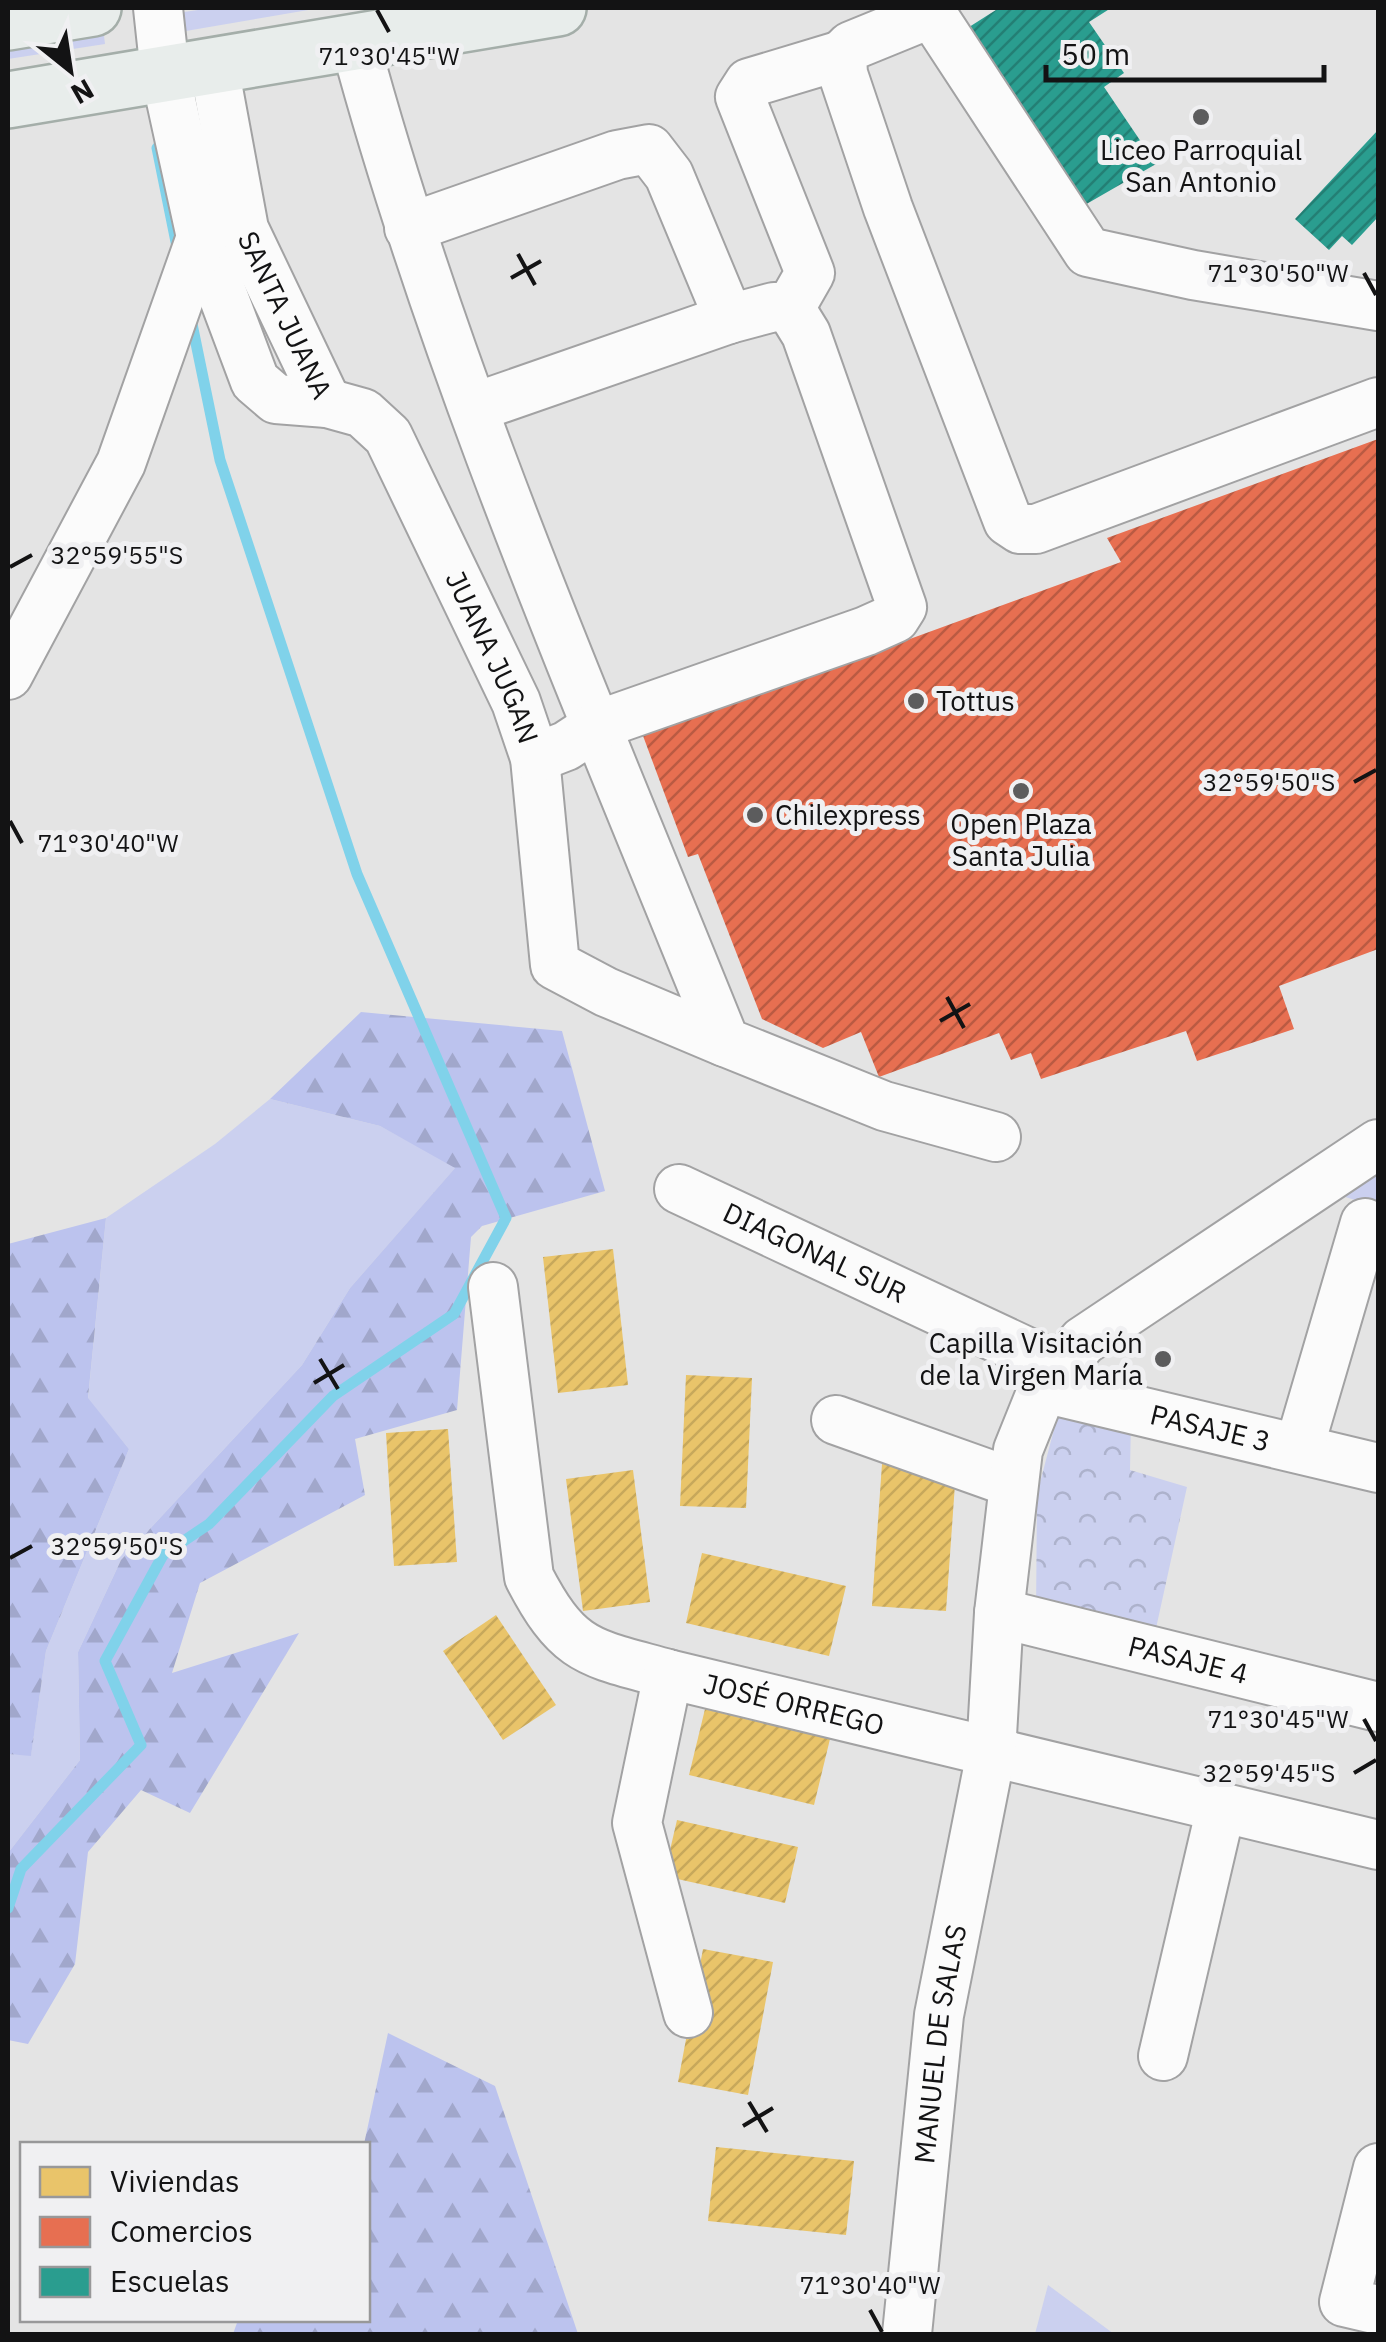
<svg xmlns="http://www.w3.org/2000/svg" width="1386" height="2342" viewBox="0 0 1386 2342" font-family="'IBM Plex Sans',sans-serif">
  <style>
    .grass { fill: #cbd0ef }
    .forest { fill: url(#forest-firs) }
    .park { fill: url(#park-crowns) }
    .homes { fill: url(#homes-hatch) }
    .shops { fill: url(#shops-hatch) }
    .schools { fill: url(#schools-hatch) }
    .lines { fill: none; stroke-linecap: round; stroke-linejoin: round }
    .stream { stroke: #80d2ea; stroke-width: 11 }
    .minor-casing { stroke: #a2a2a3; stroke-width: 52 }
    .major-casing { stroke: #a4aea9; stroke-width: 60 }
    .minor { stroke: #fbfbfb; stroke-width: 48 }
    .major { stroke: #e8edeb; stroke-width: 55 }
    .ticks { fill: none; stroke: #131314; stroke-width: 4 }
    .poi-dot { fill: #5c5c5d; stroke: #f0f0f2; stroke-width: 4 }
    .labels { text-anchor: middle; stroke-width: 10; stroke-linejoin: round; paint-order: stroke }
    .poi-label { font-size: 28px; fill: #131314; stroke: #f0f0f2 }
    .street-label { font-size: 28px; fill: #131314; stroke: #f0f0f2 }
    .ticks-label { font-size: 25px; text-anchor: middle; fill: #131314; stroke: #f0f0f2; stroke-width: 10; stroke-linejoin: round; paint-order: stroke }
  </style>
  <defs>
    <pattern id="forest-firs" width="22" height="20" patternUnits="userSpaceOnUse" patternTransform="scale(2.5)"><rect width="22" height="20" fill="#bcc3ee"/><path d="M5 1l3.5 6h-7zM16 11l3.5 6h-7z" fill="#a1a7cb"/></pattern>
    <pattern id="park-crowns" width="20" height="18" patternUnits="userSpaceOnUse" patternTransform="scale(2.5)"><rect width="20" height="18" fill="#cbd0ef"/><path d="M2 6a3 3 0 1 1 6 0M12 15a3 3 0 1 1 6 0" fill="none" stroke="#adb2cc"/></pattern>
    <pattern id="homes-hatch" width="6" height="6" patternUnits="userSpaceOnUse" patternTransform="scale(2.5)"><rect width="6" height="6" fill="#e9c46a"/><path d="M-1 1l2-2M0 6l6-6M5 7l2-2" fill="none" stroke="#c7a85b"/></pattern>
    <pattern id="shops-hatch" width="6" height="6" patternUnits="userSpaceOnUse" patternTransform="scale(2.5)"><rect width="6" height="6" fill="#e76f51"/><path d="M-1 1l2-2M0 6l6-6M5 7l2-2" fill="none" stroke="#ba5a42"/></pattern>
    <pattern id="schools-hatch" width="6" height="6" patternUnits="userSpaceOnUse" patternTransform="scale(2.5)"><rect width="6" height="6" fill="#2a9d8f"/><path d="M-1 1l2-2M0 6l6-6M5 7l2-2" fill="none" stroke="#237f74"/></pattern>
  </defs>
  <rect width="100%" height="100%" fill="#e4e4e4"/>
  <g class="grass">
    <path d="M212,8h108l-140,24 -3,-19z"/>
    <path d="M103,28l2,16 -97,15v-17z"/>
    <path d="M270,1099l110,27 76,41 -106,121 -48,77 -181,195 -43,92 2,108 -72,93v-99l23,1 15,-104 83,-202 -41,-50 18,-181 109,-74z"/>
    <path d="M1378,1174v33l-36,-11z"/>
    <path d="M1048,2285l66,49h-79z"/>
  </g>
  <g class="forest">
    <path d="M361,1012l201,19 43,160 -123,35 -11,11 -14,173 -102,29 10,56 -165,88 -28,90 127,-40 -109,180 -49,-23 -53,62 -13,112 -47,80 -20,-4v-187l72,-93 -2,-108 43,-92 181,-195 48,-77 105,-120 -75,-42 -110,-27z"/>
    <path d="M106,1218l-18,180 41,51 -83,202 -15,105 -23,-2v-510z"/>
    <path d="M388,2033l107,53 83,248h-345l5,-14h130l-4,-176z"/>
  </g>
  <path class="park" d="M1062,1399l69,21 -1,50 57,17 -34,155 -117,-27 1,-121z"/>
  <g class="homes">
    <path d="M613,1249l15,136 -70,8 -15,-136z"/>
    <path d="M686,1375l66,3 -6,130 -66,-2z"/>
    <path d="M448,1429l9,133 -63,4 -8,-133z"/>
    <path d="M882,1464l74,6 -10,141 -74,-5z"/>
    <path d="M633,1470l17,132 -67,9 -17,-132z"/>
    <path d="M702,1553l144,33 -17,70 -143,-33z"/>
    <path d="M496,1615l60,90 -53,35 -60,-89z"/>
    <path d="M705,1709l125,30 -16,66 -125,-30z"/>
    <path d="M677,1820l121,27 -13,56 -121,-27z"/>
    <path d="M703,1949l70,13 -25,133 -70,-13z"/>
    <path d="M716,2147l138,14 -8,74 -138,-14z"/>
  </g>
  <path class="shops" d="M1378,439v510l-99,37 15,43 -97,32 -11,-30 -145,48 -10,-26 -20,7 -12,-27 -120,44 -18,-45 -38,16 -61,-29 -64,-165 -10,3 -49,-132 22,-9 5,12 455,-166 -14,-24z"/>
  <g class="schools">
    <path d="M999,8h112l-22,14 35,51 -20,14 52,77 -73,42 -117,-177z"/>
    <path d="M1378,130v87l-26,28 -10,-9 -13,14 -34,-31z"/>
  </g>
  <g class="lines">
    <g class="stream">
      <path d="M157,148l21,104"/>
      <path d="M8,1908l13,-39 120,-124 -36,-84 58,-106 46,-31 124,-128 121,-82 52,-96 -149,-344 -137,-414 -29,-141"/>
    </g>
    <g class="minor-casing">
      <g id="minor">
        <path id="s1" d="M158,8l7,65 36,164 54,144 21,18 51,4 36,10 25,23 128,266 19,56 20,207 51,27 119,50"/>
        <path d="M928,8l160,244 105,23 185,31"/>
        <path d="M932,13l-81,33 -9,9 1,19 45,134 120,313 12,8h16l342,-127"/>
        <path d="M355,42c92,341 238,672 370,1000l159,64 112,31"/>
        <path id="s2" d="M214,67l30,162 83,174"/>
        <path d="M409,228l208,-73 32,-6 20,26 60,144"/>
        <path d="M790,308l20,-35 -70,-176 9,-14 93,-28"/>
        <path d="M476,407l253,-88 45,-12 16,1 16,26 96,273 -7,11 -29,13 -268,94 -32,21 -31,12"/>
        <path d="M8,675l113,-212 80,-226 34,-47"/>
        <path id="s3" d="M679,1189l380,178"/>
        <path id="s4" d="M493,1287l36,290c40,77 60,75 139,97l710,171"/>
        <path id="s5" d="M1043,1388l335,80"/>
        <path d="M836,1420l177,63"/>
        <path d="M1299,1448l66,-225"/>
        <path id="s6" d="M999,1613l379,94"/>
        <path d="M668,1674l-31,149 51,190"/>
        <path d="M1163,2056l58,-248"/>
        <path d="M1378,2168l-34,134 34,8"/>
        <path id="s7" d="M907,2334l32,-319 52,-262 8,-140 19,-163 25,-62 40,-47 295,-197"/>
      </g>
    </g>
    <g class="major-casing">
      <g id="major">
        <path d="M8,22l85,-14"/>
        <path d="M8,100l550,-92"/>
      </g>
    </g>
    <use href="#minor" class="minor"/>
    <use href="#major" class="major"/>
  </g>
  <path class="ticks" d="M377,10l12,22M518,254l17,31M1364,273l12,22M511,278l30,-17M10,567l22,-12M1354,782l22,-12M10,821l12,22M947,997l17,31M940,1021l30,-17M320,1359l18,30M314,1383l30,-18M10,1558l22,-12M1364,1719l12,22M1354,1773l22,-13M749,2102l18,30M743,2126l30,-18M870,2310l12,22"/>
  <g class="poi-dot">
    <circle cx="1201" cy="117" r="10"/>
    <circle cx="916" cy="701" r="10"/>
    <circle cx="1021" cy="791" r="10"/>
    <circle cx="755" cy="815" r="10"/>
    <circle cx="1163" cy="1359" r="10"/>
  </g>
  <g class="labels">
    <g class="poi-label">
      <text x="1201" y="160">Liceo Parroquial<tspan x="1201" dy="32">San Antonio</tspan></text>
      <text x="936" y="711" text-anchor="start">Tottus</text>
      <text x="775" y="825" text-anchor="start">Chilexpress</text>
      <text x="1021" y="834">Open Plaza<tspan x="1021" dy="32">Santa Julia</tspan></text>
      <text x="1143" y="1353" text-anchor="end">Capilla Visitación<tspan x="1143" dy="32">de la Virgen María</tspan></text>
    </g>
    <g class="street-label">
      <text dy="10" stroke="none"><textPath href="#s2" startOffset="260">SANTA JUANA</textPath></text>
      <text dy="10" stroke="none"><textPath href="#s1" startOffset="782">JUANA JUGAN</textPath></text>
      <text dy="10" stroke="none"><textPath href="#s3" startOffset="150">DIAGONAL SUR</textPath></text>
      <text dy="10" stroke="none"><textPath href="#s5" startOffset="172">PASAJE 3</textPath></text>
      <text dy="10" stroke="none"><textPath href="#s6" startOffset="195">PASAJE 4</textPath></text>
      <text dy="10" stroke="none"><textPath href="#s4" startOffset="600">JOSÉ ORREGO</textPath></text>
      <text dy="10" stroke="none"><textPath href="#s7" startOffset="292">MANUEL DE SALAS</textPath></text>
    </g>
  </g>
  <g class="ticks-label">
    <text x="389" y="65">71°30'45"W</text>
    <text x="1278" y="282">71°30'50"W</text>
    <text x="117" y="564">32°59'55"S</text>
    <text x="1269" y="791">32°59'50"S</text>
    <text x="108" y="852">71°30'40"W</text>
    <text x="117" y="1555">32°59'50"S</text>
    <text x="1278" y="1728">71°30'45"W</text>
    <text x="1269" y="1782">32°59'45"S</text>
    <text x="870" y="2294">71°30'40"W</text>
  </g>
  <rect width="1386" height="2342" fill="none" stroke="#131314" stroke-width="20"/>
  <rect x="20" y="2142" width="350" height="180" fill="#f0f0f2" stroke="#989899" stroke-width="2.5"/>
  <rect x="40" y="2167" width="50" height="30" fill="#e9c46a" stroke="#989899" stroke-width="2.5"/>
  <text x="110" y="2192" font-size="30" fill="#131314">Viviendas</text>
  <rect x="40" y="2217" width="50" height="30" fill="#e76f51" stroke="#989899" stroke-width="2.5"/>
  <text x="110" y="2242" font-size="30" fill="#131314">Comercios</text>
  <rect x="40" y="2267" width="50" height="30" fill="#2a9d8f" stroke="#989899" stroke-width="2.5"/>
  <text x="110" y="2292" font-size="30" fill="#131314">Escuelas</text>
  <g transform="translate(70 70) rotate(150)" stroke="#f0f0f2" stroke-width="8" paint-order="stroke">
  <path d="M0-8L18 38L0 25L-18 38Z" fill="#131314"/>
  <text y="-15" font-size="28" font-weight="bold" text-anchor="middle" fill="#131314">N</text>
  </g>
  <path d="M1046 65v15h278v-15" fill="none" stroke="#131314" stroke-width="5"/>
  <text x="1061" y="65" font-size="30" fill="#131314" stroke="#f0f0f2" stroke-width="8" paint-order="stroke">50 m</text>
</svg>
